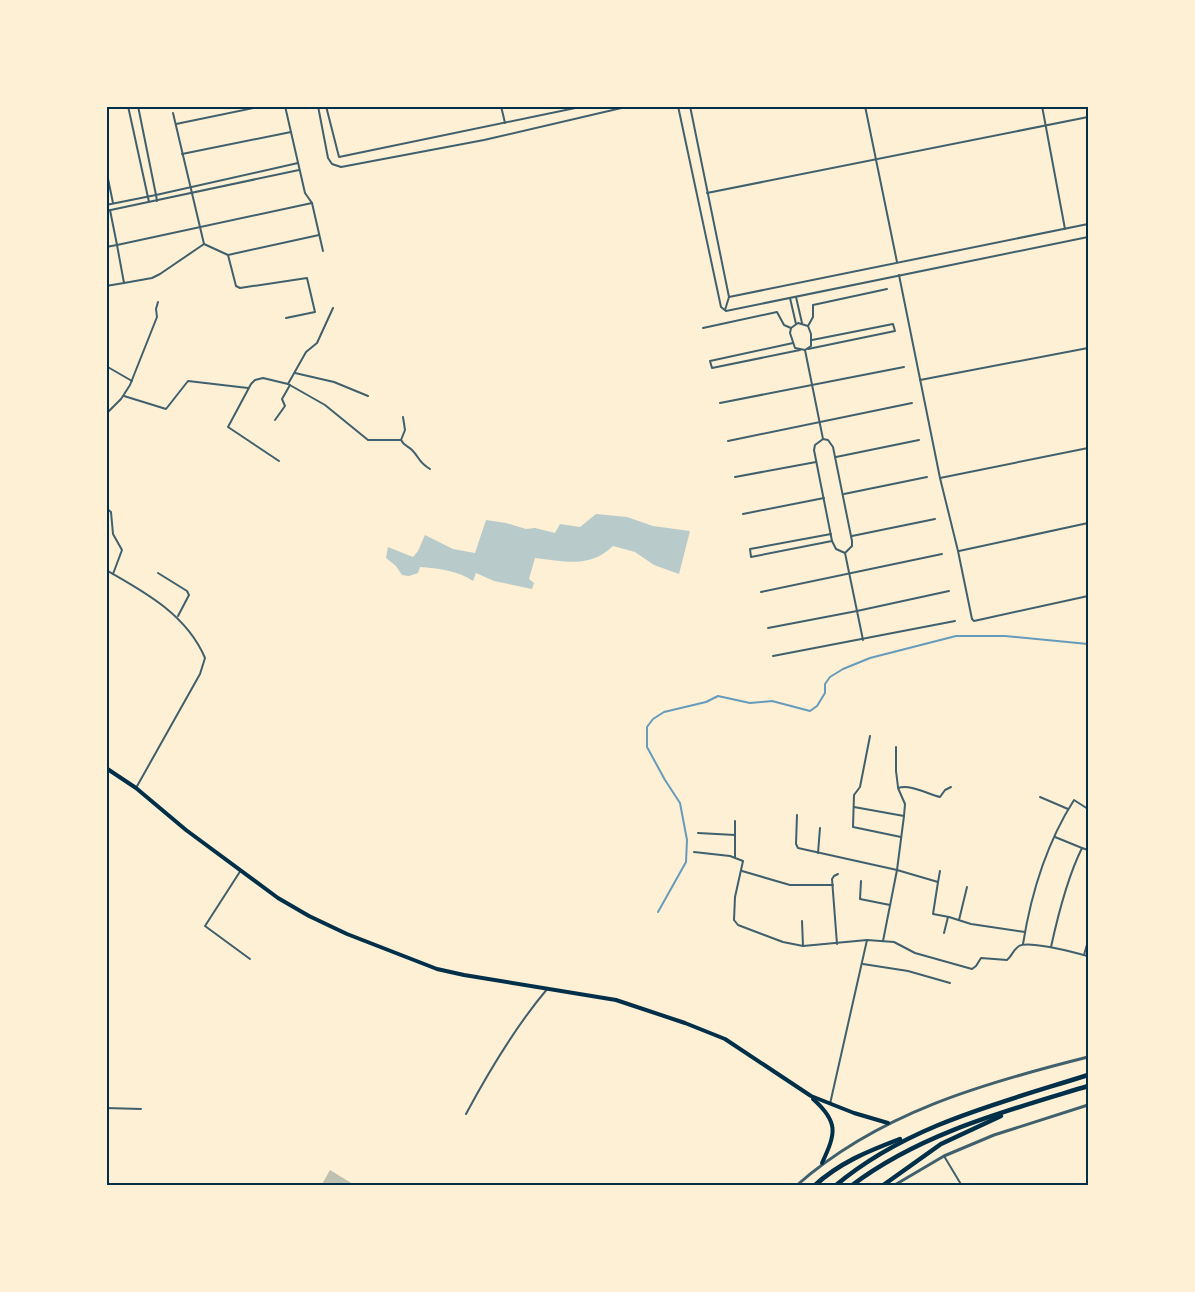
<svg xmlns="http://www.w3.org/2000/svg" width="1195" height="1292" viewBox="0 0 1195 1292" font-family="'Alegreya Sans',sans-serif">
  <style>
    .green { fill: #b9caca }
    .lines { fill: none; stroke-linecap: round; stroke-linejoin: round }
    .stream { stroke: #669bbc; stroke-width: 2 }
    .building { fill: #bec0b2 }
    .minor { stroke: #3f606c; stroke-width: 2 }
    .tertiary { stroke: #3f606c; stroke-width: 3 }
    .secondary { stroke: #003049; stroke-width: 4 }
    .motorway { stroke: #003049; stroke-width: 4.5 }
    .neatline { fill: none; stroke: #003049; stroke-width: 2 }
  </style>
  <rect width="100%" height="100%" fill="#fdf0d5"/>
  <path class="green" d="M596,514l31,3 26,9 37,5 -11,43 -25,-9 -19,-13 -22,-6c-24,23 -48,15 -78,12l-6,21 5,4 -2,6 -38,-8 -18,-8 -3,8c-14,-10 -35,-13 -53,-14l-2,6 -9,3 -7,-1 -6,-9 -10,-8 2,-11 25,10 5,-6 7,-16 28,14 22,4 11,-33 20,3 20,6 9,-1 20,5 5,-9 20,3z"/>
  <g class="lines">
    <path class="stream" d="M658,912l28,-50 1,-22 -7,-37 -15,-23 -18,-33v-20l6,-8 11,-7 42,-10 12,-6 32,7 22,-2 38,10 7,-5 8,-13v-9l5,-7 13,-8 27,-11 86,-22h49l83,8"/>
  </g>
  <path class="building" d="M330,1170l26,16h-35z"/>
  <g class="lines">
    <g class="minor">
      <path d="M128,106l21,96"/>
      <path d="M138,106l18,89 142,-32"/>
      <path d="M285,106l20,87 7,10 11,48"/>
      <path d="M318,106l10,52 4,6 9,3 143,-27 146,-34"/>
      <path d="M326,106l13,51 246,-51"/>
      <path d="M501,106l4,17"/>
      <path d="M678,106l43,201 5,4 362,-74"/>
      <path d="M690,106l39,191 359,-73"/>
      <path d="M865,106l32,156"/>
      <path d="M1042,106l23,123"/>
      <path d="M173,113l31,131 24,11 91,-20"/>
      <path d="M176,124l87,-18"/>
      <path d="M182,154l109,-22"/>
      <path d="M106,169l7,34"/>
      <path d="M707,193l381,-76"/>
      <path d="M106,205l50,-10 1,6"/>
      <path d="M110,210l7,35 195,-42"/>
      <path d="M106,211l193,-41"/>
      <path d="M106,247l11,-2 7,38 28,-5 8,-4 44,-30"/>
      <path d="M228,255l8,31 4,2 67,-10 8,34 -29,6"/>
      <path d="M899,275l41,203 18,73 14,68 2,2 114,-25"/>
      <path d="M106,286l18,-3"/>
      <path d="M796,297l6,26"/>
      <path d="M790,298l6,26"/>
      <path d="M725,310l4,-13"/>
      <path d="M798,323l10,3 3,8v12l-6,4 -10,-2 -5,-15 1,-5z"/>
      <path d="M808,326l5,-9v-12l74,-16"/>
      <path d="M703,328l74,-16 7,13 7,3"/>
      <path d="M793,343l-83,18 2,7 88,-18"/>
      <path d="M808,349l87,-18 -2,-7 -81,16"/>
      <path d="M805,350l18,89"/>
      <path d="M106,366l26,15"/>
      <path d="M295,373l39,9 34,14"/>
      <path d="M920,380l168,-32"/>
      <path d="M288,384l18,-32 11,-9 16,-35"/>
      <path d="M124,396l42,13 22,-28 60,7"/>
      <path d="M720,403l184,-36"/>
      <path d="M106,414l15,-15 9,-14 27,-68 -1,-8 2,-7"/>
      <path d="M275,420l10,-14 -3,-7 8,-14"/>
      <path d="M823,439l5,1 5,7 19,94v5l-7,7 -9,-4 -4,-8 -18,-91 1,-5z"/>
      <path d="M401,440c3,6 7,6 11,10 8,8 6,12 18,19"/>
      <path d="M401,440l4,-10 -2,-13"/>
      <path d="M728,441l184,-38"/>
      <path d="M836,457l83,-17"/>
      <path d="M279,461l-51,-34 23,-43 4,-4 8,-2 25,6 37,21 43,35h33"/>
      <path d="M735,477l81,-15"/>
      <path d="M940,478l148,-30"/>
      <path d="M844,494l83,-17"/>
      <path d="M106,508l5,4 2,22 9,16 -9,24"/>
      <path d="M743,514l81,-16"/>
      <path d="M831,534l-81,15 1,8 81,-16"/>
      <path d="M852,536l83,-17"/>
      <path d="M959,551l129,-28"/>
      <path d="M845,553l18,87"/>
      <path d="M106,570c39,22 81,45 99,88l-5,16 -64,114"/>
      <path d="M158,573l29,18 2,4 -11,21"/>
      <path d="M761,592l181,-38"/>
      <path d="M768,628l89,-17 92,-20"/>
      <path d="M773,656l182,-35"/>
      <path d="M870,736l-10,51 -6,8 -1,32 48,10"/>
      <path d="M896,747v24l2,16"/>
      <path d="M1040,797l28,12"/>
      <path d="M854,807l50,9"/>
      <path d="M797,815l-1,29 2,4 99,22 41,12 -5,32 16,3 22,7 54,8"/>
      <path d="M735,821v36"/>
      <path d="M698,833l37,2"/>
      <path d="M1055,837l27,11"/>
      <path d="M694,852l36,4 13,5 -8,36 -1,23 4,5 45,17 20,4 64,-6 27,2 21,11 57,16 4,-3 5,-8 26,2c5,-4 6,-10 12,-14 10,-6 57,7 69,10"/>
      <path d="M818,853l2,-25"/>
      <path d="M241,870l-36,56 45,33"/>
      <path d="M742,871l48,14h43"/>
      <path d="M861,881l-1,18 30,6"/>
      <path d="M938,882l2,-11"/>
      <path d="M959,920l8,-33"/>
      <path d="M802,921l1,25"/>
      <path d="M944,933l4,-16"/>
      <path d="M883,941l14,-71 7,-54 1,-12 -7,-16c13,-4 29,6 42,9l5,-7 6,-3"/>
      <path d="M837,944l-5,-65 2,-3 4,-2"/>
      <path d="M1023,944c8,-50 23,-100 51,-144l14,9"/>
      <path d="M1051,947c7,-32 16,-69 31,-99l6,2"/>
      <path d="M1084,955l4,-14"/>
      <path d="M863,964l45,7 42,12"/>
      <path d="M830,1104l37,-164"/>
      <path d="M106,1108l35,1"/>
      <path d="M466,1114c24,-45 49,-87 82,-126"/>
      <path d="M944,1156l18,30"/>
    </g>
    <g class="tertiary">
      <path d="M796,1186c82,-73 188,-103 292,-129"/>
      <path d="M893,1186l51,-30 50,-21 94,-30"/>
    </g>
    <g class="secondary">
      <path d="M106,768l30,20 50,42 92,68 31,18 38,18 90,35 27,6 152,25 69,23 40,16 86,57 43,17 34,10"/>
      <path d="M813,1099c26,23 23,34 9,64"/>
    </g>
    <g class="motorway">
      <path d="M814,1186c25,-23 54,-35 86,-47"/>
      <path d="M835,1186c72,-61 165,-83 253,-111"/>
      <path d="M851,1186c70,-53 155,-75 237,-100"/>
      <path d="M882,1186l59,-42 60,-28"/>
    </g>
  </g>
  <rect width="1195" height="1292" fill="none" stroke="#fdf0d5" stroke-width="216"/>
  <rect x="108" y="108" width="979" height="1076" class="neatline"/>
</svg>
